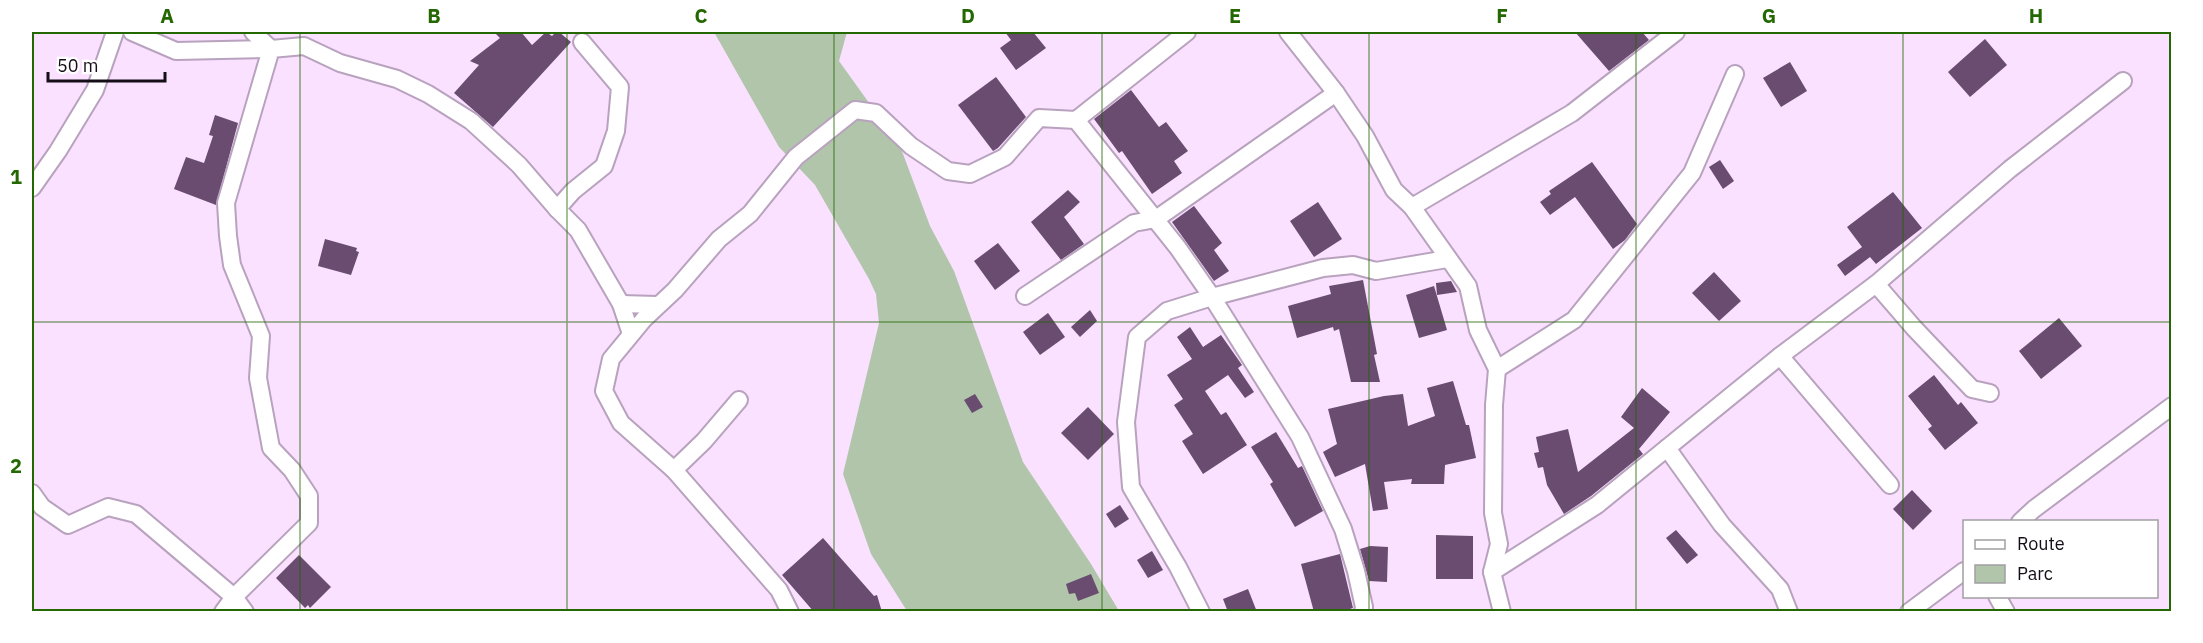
<svg xmlns="http://www.w3.org/2000/svg" width="2203" height="643" viewBox="0 0 2203 643" font-family="'IBM Plex Sans',sans-serif">
  <style>
    .green { fill: #b1c5ab }
    .building { fill: #694c70 }
    .lines { fill: none; stroke-linecap: round; stroke-linejoin: round }
    .minor-casing { stroke: #b8a2be; stroke-width: 20 }
    .minor { stroke: #fff; stroke-width: 16 }
    .grid { fill: none; stroke: #236800; stroke-width: 1.5; stroke-opacity: 0.55 }
    .neatline { fill: none; stroke: #236800; stroke-width: 2 }
    .grid-label { font-size: 20px; text-anchor: middle; font-weight: bold; fill: #236800 }
  </style>
  <rect width="100%" height="100%" fill="#f9e1ff"/>
  <path class="green" d="M714,32h133l-8,29 61,85 30,80 24,45 69,191 68,102 28,47h-212l-36,-57 -28,-80 36,-151 -3,-29 -7,-15 -54,-94 -36,-38z"/>
  <g class="building">
    <path d="M494,32h27l11,13 14,-13 6,4 4,-4h3l12,10 -78,85 -39,-34 25,-28 -9,-4 30,-23z"/>
    <path d="M1005,32h28l13,16 -30,22 -16,-22 11,-8z"/>
    <path d="M1575,32h67l7,8 -40,31z"/>
    <path d="M1985,39l22,26 -37,32 -22,-25z"/>
    <path d="M1790,62l17,29 -26,16 -18,-29z"/>
    <path d="M996,77l30,40 -28,31 -5,3 -35,-46z"/>
    <path d="M1131,90l28,37 7,-5 22,29 -14,10 8,12 -30,21 -30,-43 -3,2 -25,-34z"/>
    <path d="M215,115l23,8 -22,82 -42,-16 12,-32 18,6 9,-27 -4,-1z"/>
    <path d="M1720,160l14,21 -11,8 -14,-22z"/>
    <path d="M1592,162l45,62 -12,16 -12,9 -38,-52 -25,18 -10,-13 11,-8 -2,-3z"/>
    <path d="M1068,190l12,12 -16,15 20,27 -23,16 -30,-38z"/>
    <path d="M1893,192l29,36 -46,36 -6,-7 -25,19 -8,-11 25,-18 -15,-20z"/>
    <path d="M1318,202l24,37 -28,18 -24,-36z"/>
    <path d="M1194,206l28,37 -8,7 15,21 -15,10 -42,-59z"/>
    <path d="M325,239l32,9 -1,3 3,1 -8,23 -33,-9z"/>
    <path d="M998,243l22,28 -25,19 -21,-29z"/>
    <path d="M1714,272l27,29 -22,20 -27,-28z"/>
    <path d="M1363,280l14,74 -3,1 6,27h-29l-12,-53 -5,2 -1,-4 -36,11 -9,-32 43,-12 -2,-8z"/>
    <path d="M1451,281l6,11 -20,3 -1,-12z"/>
    <path d="M1434,286l13,44 -28,8 -13,-43z"/>
    <path d="M1090,310l7,11 -17,16 -9,-10z"/>
    <path d="M1048,313l17,24 -25,18 -17,-23z"/>
    <path d="M2059,318l23,28 -41,33 -22,-28z"/>
    <path d="M1190,327l13,20 18,-12 21,30 -4,3 16,24 -9,6 -17,-23 -23,16 16,24 5,-3 21,33 -44,29 -21,-33 11,-7 -19,-29 9,-6 -16,-24 25,-16 -15,-22z"/>
    <path d="M1934,375l24,30 3,-3 17,21 -33,27 -17,-21 4,-3 -24,-30z"/>
    <path d="M1453,381l13,44h3l7,33 -31,7 -1,19h-33l1,-5 -28,3 4,27 -15,2 -8,-47 -30,13 -12,-25 14,-8 -9,-35 56,-13 19,-2 5,32 27,-10 -8,-28z"/>
    <path d="M1642,388l28,24 -31,37 4,5 -52,42 -27,18 -17,-29 -4,-18 -5,1 -4,-15 5,-1 -3,-15 32,-8 10,43 56,-44 -13,-11z"/>
    <path d="M975,394l8,13 -11,6 -8,-13z"/>
    <path d="M1088,407l26,27 -26,26 -27,-27z"/>
    <path d="M1276,432l22,36 4,-2 21,45 -28,16 -25,-43 3,-2 -22,-35z"/>
    <path d="M1912,490l20,21 -19,19 -20,-21z"/>
    <path d="M1120,505l9,14 -14,9 -9,-14z"/>
    <path d="M1676,530l22,25 -11,9 -21,-26z"/>
    <path d="M1436,535l37,1v43h-37z"/>
    <path d="M823,538l51,58 3,-1 5,17h-68l-32,-37z"/>
    <path d="M1370,546l18,1 -1,35 -18,-1 -9,-32z"/>
    <path d="M1152,551l11,19 -15,8 -11,-18z"/>
    <path d="M1340,554l13,54 -13,4h-26l-13,-48z"/>
    <path d="M299,555l32,32 -21,21 -2,-3 -3,3 -29,-30z"/>
    <path d="M1091,574l8,19 -21,8 -3,-8 -6,1 -3,-10z"/>
    <path d="M1248,589l9,23h-29l-5,-13z"/>
  </g>
  <g class="lines">
    <g class="minor-casing">
      <g id="minor">
        <path d="M132,32l44,19 95,-2"/>
        <path d="M253,32l18,17"/>
        <path d="M1288,32l48,61 29,43 29,54 18,17 56,79 10,44 19,39 -3,36 -1,108 6,31 -7,28 10,40"/>
        <path d="M1076,120l102,128 34,49 88,140 43,92 13,42 8,36 -1,5"/>
        <path d="M32,188l26,-37 37,-61 20,-58"/>
        <path d="M1412,207l160,-94 104,-81"/>
        <path d="M557,209l16,-18 31,-25 12,-35 4,-44 -38,-45"/>
        <path d="M1876,284l38,44 58,61 18,4"/>
        <path d="M1025,296l109,-73 22,-4 180,-126"/>
        <path d="M621,304l36,1"/>
        <path d="M1780,356l110,129"/>
        <path d="M1497,369l77,-49 118,-147 43,-99"/>
        <path d="M1667,448l55,77 58,64 9,23"/>
        <path d="M674,470l30,-29 35,-41"/>
        <path d="M32,493l10,14 26,18 40,-18 28,7 98,83 11,15"/>
        <path d="M2020,522l14,-13 138,-103"/>
        <path d="M1492,572l105,-67 183,-149 96,-72 134,-115 113,-88"/>
        <path d="M1997,596l9,16"/>
        <path d="M223,612l11,-15 75,-74v-27l-17,-26 -21,-22 -13,-70 3,-42 -29,-71 -4,-29 -2,-33 45,-154 33,-3 36,17 57,16 31,15 43,27 48,44 38,44 21,21 43,74 10,30"/>
        <path d="M790,612l-11,-22 -105,-120 -53,-47 -17,-32 7,-32 33,-40 31,-29 44,-51 31,-25 46,-57 59,-47 21,3 35,33 37,25 22,3 35,-17 34,-39 37,2 111,-88"/>
        <path d="M1201,612l-23,-45 -47,-80 -5,-65 11,-85 30,-26 45,-14 111,-29 30,-3 23,6 71,-12"/>
        <path d="M1909,612l55,-41"/>
      </g>
    </g>
    <use href="#minor" class="minor"/>
  </g>
  <path class="grid" d="M300,32v580M567,32v580M834,32v580M1102,32v580M1369,32v580M1636,32v580M1903,32v580M32,322h2140"/>
  <rect width="2203" height="643" fill="none" stroke="#ffffff" stroke-width="66"/>
  <rect x="1963" y="520" width="195" height="78" fill="#ffffff" stroke="#a19ea2" stroke-width="1.5"/>
  <rect x="1975" y="540" width="30" height="9" fill="#ffffff" stroke="#a19ea2" stroke-width="1.5"/>
  <text x="2017" y="550" font-size="18" fill="#150d17">Route</text>
  <rect x="1975" y="565" width="30" height="18" fill="#b1c5ab" stroke="#a19ea2" stroke-width="1.5"/>
  <text x="2017" y="580" font-size="18" fill="#150d17">Parc</text>
  <path d="M48 72v9h117v-9" fill="none" stroke="#150d17" stroke-width="3"/>
  <text x="57" y="72" font-size="18" fill="#150d17" stroke="#ffffff" stroke-width="4.5" paint-order="stroke">50 m</text>
  <rect x="33" y="33" width="2137" height="577" class="neatline"/>
  <g class="grid-label">
    <text x="167" y="23">A</text>
    <text x="434" y="23">B</text>
    <text x="701" y="23">C</text>
    <text x="968" y="23">D</text>
    <text x="1235" y="23">E</text>
    <text x="1502" y="23">F</text>
    <text x="1769" y="23">G</text>
    <text x="2036" y="23">H</text>
    <text x="16" y="184">1</text>
    <text x="16" y="473">2</text>
  </g>
</svg>
